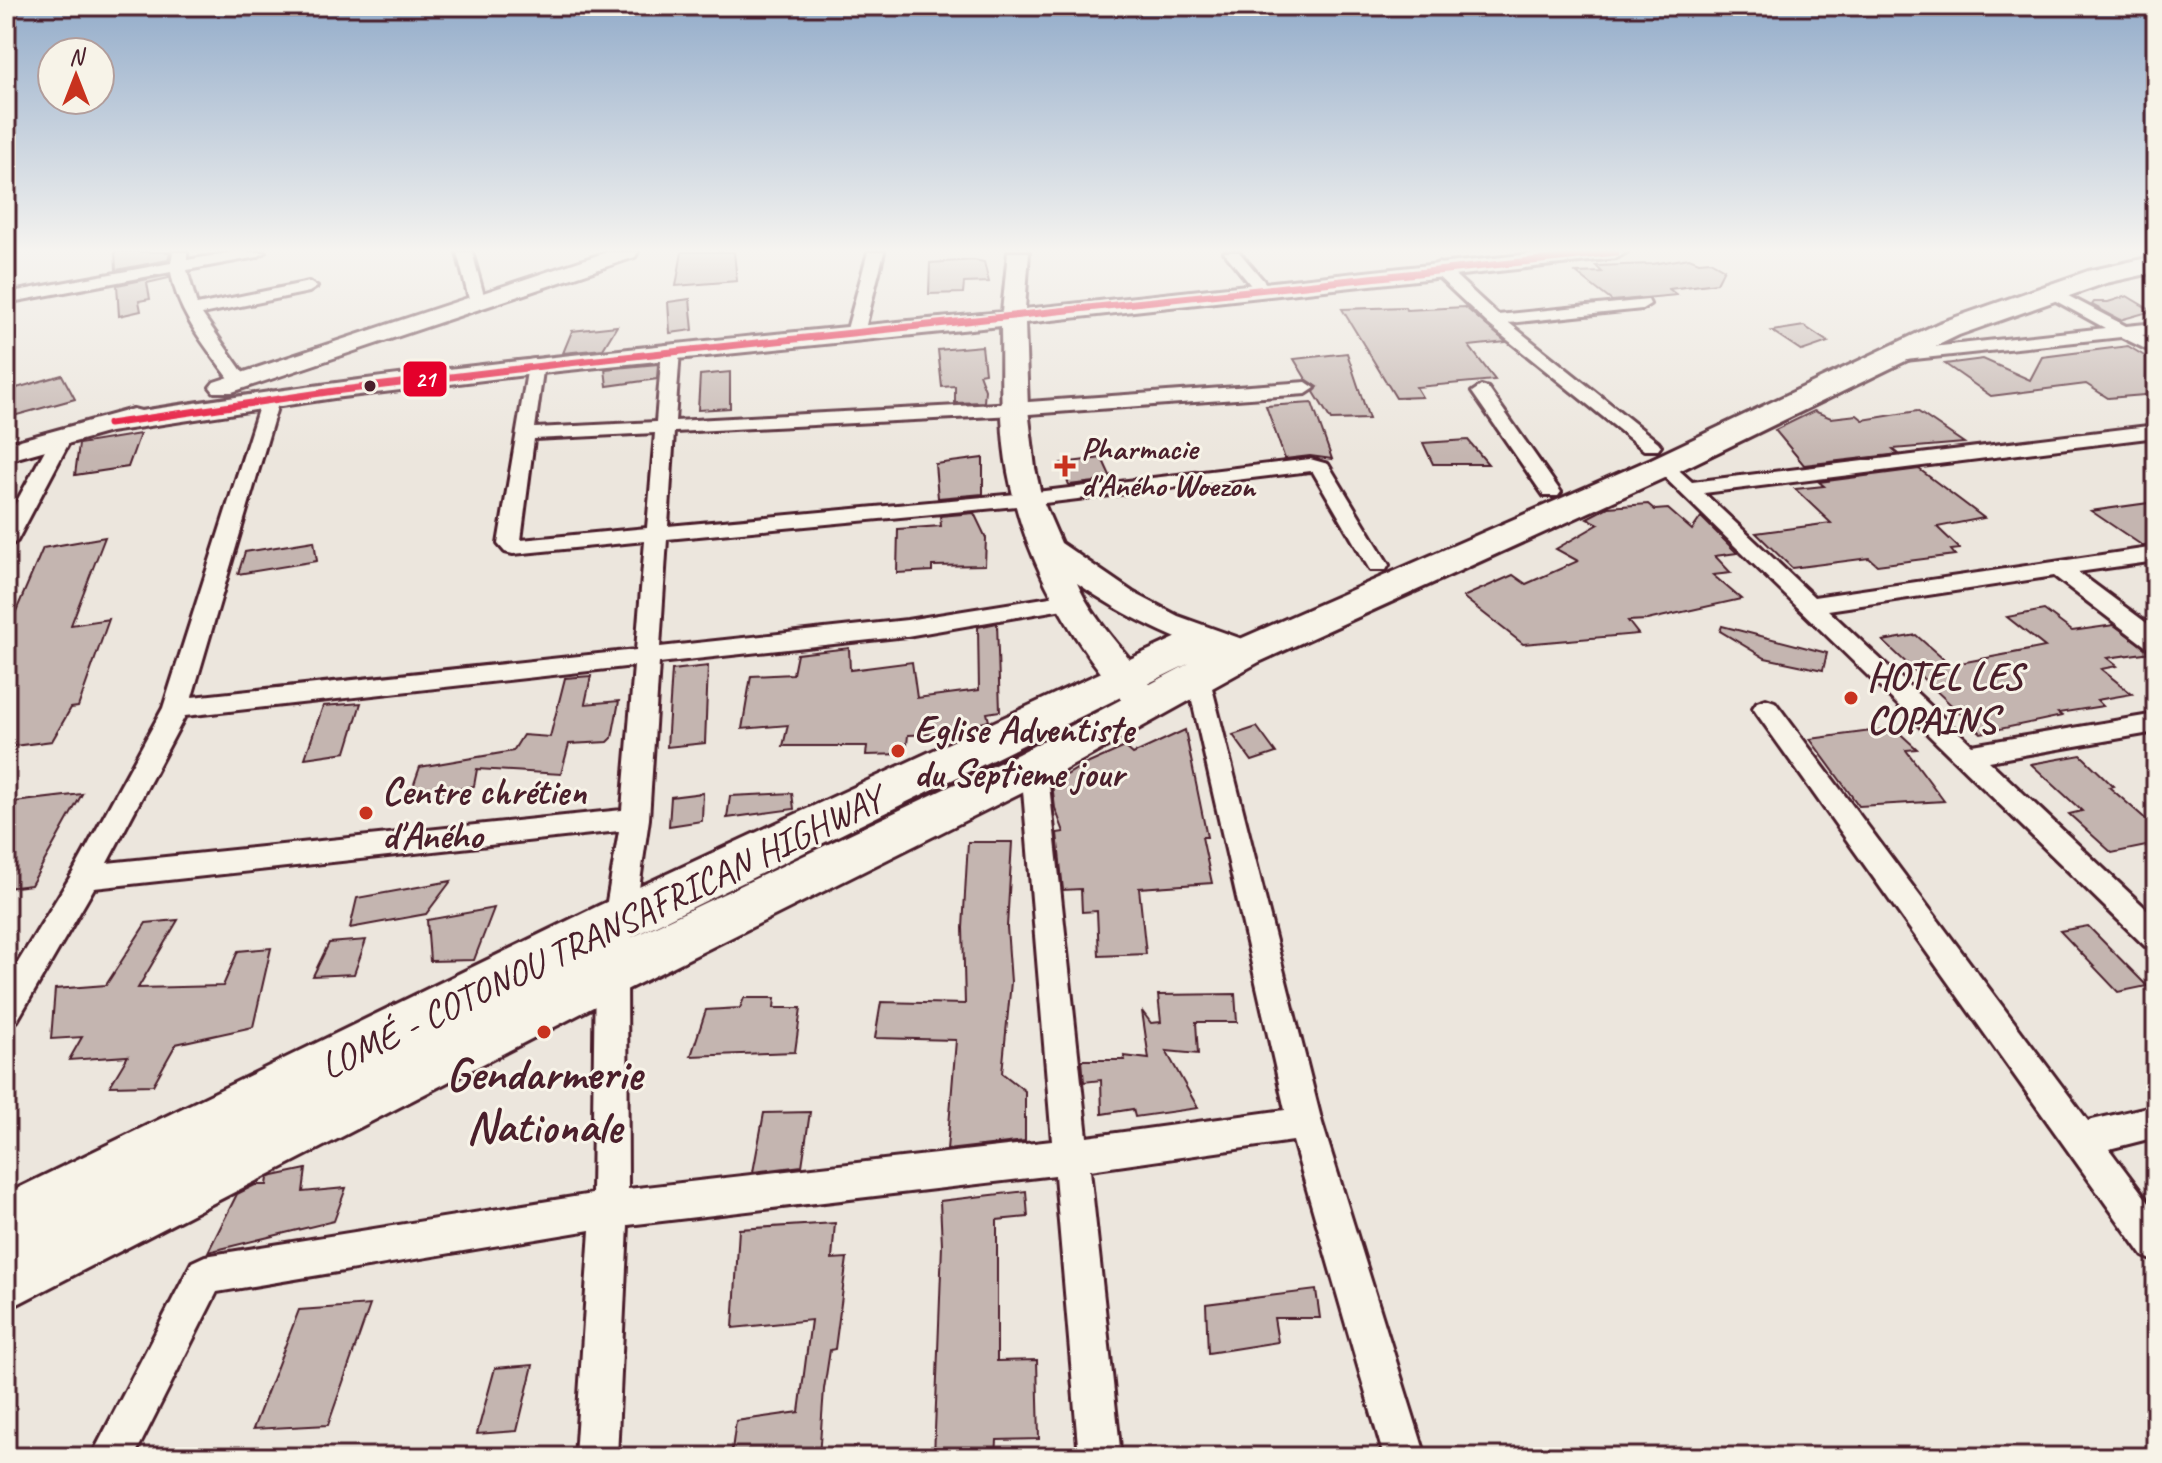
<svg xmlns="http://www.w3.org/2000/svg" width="2162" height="1463" viewBox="0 0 2162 1463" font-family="Caveat,sans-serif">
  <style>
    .building { fill: #c4b5b0; stroke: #4a1f2b; stroke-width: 2 }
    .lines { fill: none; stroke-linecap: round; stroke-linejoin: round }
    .street-casing { stroke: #4a1f2b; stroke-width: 6 }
    .secondary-casing { stroke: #4a1f2b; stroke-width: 6 }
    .highway-casing { stroke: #4a1f2b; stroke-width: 6 }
    .street { fill: #f7f3e8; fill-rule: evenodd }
    .secondary { fill: #f7f3e8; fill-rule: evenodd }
    .highway { fill: #f7f3e8; fill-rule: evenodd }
    .bus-1-casing { stroke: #f7f3e8; stroke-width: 11 }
    .bus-1 { stroke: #e4002b; stroke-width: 7 }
    .bus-dot { fill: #4a1f2b; stroke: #f7f3e8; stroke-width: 3 }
    .poi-dot { fill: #c8321e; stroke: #f7f3e8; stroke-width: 3 }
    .labels { text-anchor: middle; stroke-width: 6; stroke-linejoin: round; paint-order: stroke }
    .far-poi-label { font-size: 32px; font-weight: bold; fill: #4a1f2b; stroke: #f7f3e8; text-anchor: start }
    .poi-label { font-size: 38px; font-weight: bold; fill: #4a1f2b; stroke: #f7f3e8; text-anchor: start }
    .street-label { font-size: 38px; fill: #4a1f2b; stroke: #f7f3e8 }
    .near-poi-label { font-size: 46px; font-weight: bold; fill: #4a1f2b; stroke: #f7f3e8 }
    .line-badge { stroke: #f7f3e8; stroke-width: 3 }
    .badge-label { font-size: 22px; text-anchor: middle; font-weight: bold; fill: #fff }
  </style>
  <rect width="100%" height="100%" fill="#ece6dd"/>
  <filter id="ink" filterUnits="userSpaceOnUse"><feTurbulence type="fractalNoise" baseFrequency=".0125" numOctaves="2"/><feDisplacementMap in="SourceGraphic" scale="16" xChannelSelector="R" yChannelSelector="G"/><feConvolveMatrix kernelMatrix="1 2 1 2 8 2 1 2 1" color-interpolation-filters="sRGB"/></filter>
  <g filter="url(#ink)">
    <g class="building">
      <path d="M115,252h55l-2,8 -52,10z"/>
      <path d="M682,252h52l3,29 -61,5z"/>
      <path d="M1689,258l10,4 11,-1 14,8 -7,14 -48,6 8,6 -65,6 -36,-28 26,-1 -6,-6 56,-2z"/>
      <path d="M974,260l10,2 5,20 -25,1 -1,10 -34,1 1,-31z"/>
      <path d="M169,275v3l-22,5 3,16 -11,2 2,10 -22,5 -2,-31z"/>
      <path d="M2127,296l25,15 -32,9 -28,-15 2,-3h14z"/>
      <path d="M690,299l3,31 -23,3 -2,-31z"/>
      <path d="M1405,307l1,3 59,-3 41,35 -37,4 26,34 -79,7 6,10 -26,1 -54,-89z"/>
      <path d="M617,326l-14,23 -40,4 9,-22z"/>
      <path d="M1804,326l24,16 -26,9 -30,-20z"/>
      <path d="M982,346l3,27 -6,1 6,16 -1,12 -29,1v-17l-13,1 -4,-37z"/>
      <path d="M2128,346l28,17v31l-48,4 -22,-14 -95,12 -46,-32 38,-5 47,21 12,-23z"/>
      <path d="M1347,353l22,66 -38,1 -17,-28 4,-5 -12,-8 -12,-20z"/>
      <path d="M658,364l-1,15 -50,7 -2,-17z"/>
      <path d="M730,372v36l-32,2 2,-35z"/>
      <path d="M62,375l13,24 -69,19v-27z"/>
      <path d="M1312,403l20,56 -22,-3 -25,3 -19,-53z"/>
      <path d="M1814,411l17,7 26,-3 6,5 54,-9 47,32 -71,6 6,5 -95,11 -29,-35z"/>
      <path d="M140,434l-12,33 -53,8 4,-31z"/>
      <path d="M1468,440l20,24h-55l-10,-21z"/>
      <path d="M983,458v36l-45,4 -3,-34z"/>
      <path d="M1102,458l10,22 -43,5 -8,-22z"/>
      <path d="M1919,469l65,49 -47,9 23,22 -9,1 4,5 -78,10 -8,-7 -77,10 -36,-35 75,-10 -36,-34 29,-3 -5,-4z"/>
      <path d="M2156,502v42l-13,2 -52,-35z"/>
      <path d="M1648,504l7,6 13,-1 24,21 9,-13 36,36 -22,3 16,17 -18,2 28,24 -94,21 -19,1 10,13 -115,10 -60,-47 50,-22 13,9 52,-23 -22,-12 43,-25 -12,-6 21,-11z"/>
      <path d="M974,513l12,25 -1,27 -53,1v5l-35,2 1,-44 43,-3 -1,-10z"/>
      <path d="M105,537l-34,88 38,-6 -31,88 -7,1 -19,33 -46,6v-129l8,-2 29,-68z"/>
      <path d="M314,541l3,20 -79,13 7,-22z"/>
      <path d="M2044,610l28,21 42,-6 37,27 -44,6 10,8 -16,3 31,25 -35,6 6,6 -45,7 4,3 -81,17 -98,-92 33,-6 34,30 95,-18 -38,-30z"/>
      <path d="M997,623l3,88 -13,2 2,8 -20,5v4l-5,3 -56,2 -2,19 -40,1 1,-9h-84l5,-21 -46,4 9,-53 42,-2 4,-20 52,-6 1,22 62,-8 5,36 62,-8 -1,-63z"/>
      <path d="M1722,626l105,27 -4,17 -58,-12 -45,-27z"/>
      <path d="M708,666l-3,77 -38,4 5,-77z"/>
      <path d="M591,676l-6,28 34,-3 -7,37 -4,4 -39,2 -8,30 -84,-5 -3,17 -65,12 11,-31 93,-16 10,-16 27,2 15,-59z"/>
      <path d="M361,703l-15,49 -41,6 18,-52z"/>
      <path d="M1257,727l19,26 -24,8 -19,-26z"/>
      <path d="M1894,728l23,21 -11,1 38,51 -85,5 -49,-67z"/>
      <path d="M1185,730l22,107h-5l10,46 -73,5 7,66 -47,2 -2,-45 -15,1 -1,-23 -18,1 -6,-57 7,-1 -9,-24 -3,-24 28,-17 45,-20 8,7z"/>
      <path d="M2081,755l32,31 -4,1 47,41v16l-44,9 -43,-39 13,-3 -51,-47z"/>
      <path d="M703,793l-1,28 -33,5 2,-29z"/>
      <path d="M792,793l2,16 -67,9 3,-22z"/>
      <path d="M82,794l-51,91 -25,3v-85z"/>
      <path d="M968,842h44l-5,85 4,55 -9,91 23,18v50l-78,9 9,-110 -81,-2 6,-36 84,2 -2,-76z"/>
      <path d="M451,881l-25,33 -76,14 7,-30z"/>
      <path d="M494,908l-20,52 -44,1 -3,-41z"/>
      <path d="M178,920l-40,68 85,-2 15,-35 33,-3 -18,79 -77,17 -23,41 -43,1 18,-30 -59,4 13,-23 -31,2 4,-50 51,-4 40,-62z"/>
      <path d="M2088,926l59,60 -29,6 -58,-61z"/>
      <path d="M366,940l-12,34 -41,2 16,-33z"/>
      <path d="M1235,994l2,28h-41l2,32 -32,-3 32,57 -63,9 -2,-8 -31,5 -1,-34 -17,2 -2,-22h43l-1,-4 25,3 -7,-48 9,12 10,-1 -3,-27z"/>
      <path d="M744,998h31l-1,10h27l-6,44 -104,4 15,-46 34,-2z"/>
      <path d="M810,1112l-8,54 -49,6 11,-59z"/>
      <path d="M306,1169l-3,23 43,-4 -12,33 -126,31 29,-58 18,-9h12l1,-7 5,-2z"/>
      <path d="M1026,1191l2,26 -31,3v141l40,-1 2,79 -42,1 -1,17h-62l8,-212 -2,-44z"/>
      <path d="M835,1223l-3,36 15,-1 -12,91 -5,1 -6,39 -5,68h-88l5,-36 63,-9 12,-92 -78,8 6,-99z"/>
      <path d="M1316,1290l4,28h-46l4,24 -70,11 -2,-49z"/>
      <path d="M370,1305l-42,120 -75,4 46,-119z"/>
      <path d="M533,1365l-16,66 -40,3 18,-66z"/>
    </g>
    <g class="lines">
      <g class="street-casing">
        <g id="street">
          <path d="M6,252h10l-10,5z"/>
          <path d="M173,252h14v8l47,-8h31l-8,5 -70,13 10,35 112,-23 8,5 -8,5 -107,22 47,67 -3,4h-12c-26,-36 -56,-69 -63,-113l-165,31v-10l165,-30z"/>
          <path d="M457,252h15l14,51 -2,4h-12l-2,-4z"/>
          <path d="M868,252h16l-20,81 -9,5 -9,-5z"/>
          <path d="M1224,252h15l30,35v6h-12z"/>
          <path d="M1438,263l6,2 54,50 150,-15 2,4 -8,5 -133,14 149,119 3,4 -3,4h-14l-156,-126 -56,-53 -2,-3z"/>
          <path d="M2051,287l75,39 30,-3v10l-14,2 14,7v12l-35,-17 -225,24 -9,-5 9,-5 209,-23 -60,-33 -2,-3z"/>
          <path d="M671,345l9,5 -5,71 340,-18 291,-21 9,6 -9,6 -291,21 -341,17 -6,94 360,-33 282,-34 18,5 61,101 -3,5h-16l-57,-98 -3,-1 -282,34 -361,34 -7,108 247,-27 162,-26 8,2 4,5 -4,5 -8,2 -162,28 -248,27 -10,156 -22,153 1,217 424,-48 -31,-375 4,-7 9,-3 9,3 4,7 40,371 198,-27 -99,-436 3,-6 9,-2 9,2 115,455 104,334h-42l-91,-316 -203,29 31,287h-42l-24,-282 -427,50 -11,232h-42l15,-227 -373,62 -83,165h-43l101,-195 13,-6 387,-62 3,-222 24,-141 -525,57 -77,133 -11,4v-43l69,-113 88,-161 99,-311 9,-6 9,6 -88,300 444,-47 9,-109 -132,13 -8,-2 -7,-8 31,-184 6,-1 9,5 -9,64 121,-6 6,-72zM655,433l-8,95 -126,12 13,-101zM634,666l-12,144 -515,53 78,-147z"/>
          <path d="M1481,386l7,2 70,100 3,4 -3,4h-14l-72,-104z"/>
          <path d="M2156,425v12l-452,56 110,104 342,-50v14l-78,11 78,58v20l-8,-2 -94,-72 -226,34 144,135 184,-31v18l-167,29 167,157v32l-11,-4 -492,-480 3,-4h14l22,20z"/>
          <path d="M62,431l10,6 -55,104 -11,7v-27l46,-84z"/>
          <path d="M1766,699l9,3 313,419 68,-16v32l-47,12 47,63v50l-13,-6 -386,-542 -4,-6 4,-6z"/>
        </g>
      </g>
      <g class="secondary-casing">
        <g id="secondary">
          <path d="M607,252h31l-3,5 -403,135h-18l-4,-5 4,-5z"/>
          <path d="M1008,252h21l-4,57 515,-56 87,-1 -11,6 -591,65 3,86 7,59 7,31 19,44 73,50 44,23 78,28 5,8 -5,8 -12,3 -12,-3c-59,-22 -103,-41 -155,-77 20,46 60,78 86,120l-6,9c-8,2 -15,4 -23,0 -9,-5 -17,-20 -24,-28 -49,-60 -88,-135 -102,-212 -9,-47 -6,-98 -7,-146l-442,45 -225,27 -224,34 -104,29v-17l127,-35 8,2c286,-45 573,-71 861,-99z"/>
        </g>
      </g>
      <g class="highway-casing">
        <path id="highway" d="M2156,256v16l-50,11 -147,52 -284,138 -416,189 -209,116 -420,210 -624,322v-116l592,-288 588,-273 14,-4 14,4 6,9 -5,8 436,-191 288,-136 149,-52zM1190,663l-172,91 -394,187 10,-5z"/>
      </g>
      <use href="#street" class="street"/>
      <use href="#secondary" class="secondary"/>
      <use href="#highway" class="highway"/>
      <g class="bus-1-casing">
        <path id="bus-1" d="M109,424l225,-33 225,-27 1057,-112"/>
      </g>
      <use href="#bus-1" class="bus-1"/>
    </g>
  </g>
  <linearGradient id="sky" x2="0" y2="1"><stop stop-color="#93acca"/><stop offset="0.55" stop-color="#f6f4f0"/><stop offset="1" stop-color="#f6f4f0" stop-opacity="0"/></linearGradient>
  <rect width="2162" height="456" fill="url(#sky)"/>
  <circle class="bus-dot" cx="370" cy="386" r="7"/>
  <g class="poi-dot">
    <path d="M1061 454h8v8h8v8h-8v8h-8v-8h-8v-8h8z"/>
    <circle cx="1851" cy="698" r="8"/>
    <circle cx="898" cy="751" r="8"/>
    <circle cx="366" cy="813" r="8"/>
    <circle cx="544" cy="1032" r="8"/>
  </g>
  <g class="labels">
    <g class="far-poi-label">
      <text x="1081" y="459">Pharmacie<tspan x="1081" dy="37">d'Aného Woezon</tspan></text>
    </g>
    <g class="poi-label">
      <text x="1867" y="689">HOTEL LES<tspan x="1867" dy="44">COPAINS</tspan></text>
      <text x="914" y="742">Eglise Adventiste<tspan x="914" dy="44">du Septieme jour</tspan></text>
      <text x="382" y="804">Centre chrétien<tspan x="382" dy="44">d'Aného</tspan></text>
    </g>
    <g class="street-label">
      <text transform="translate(601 932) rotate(-26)" y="13">LOMÉ - COTONOU TRANSAFRICAN HIGHWAY</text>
    </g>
    <g class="near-poi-label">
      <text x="544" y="1089">Gendarmerie<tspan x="544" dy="53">Nationale</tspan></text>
    </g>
  </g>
  <rect class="line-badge" x="402" y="360" width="46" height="38" rx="8" fill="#e4002b"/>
  <g class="badge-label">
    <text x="425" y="387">21</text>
  </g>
  <rect width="2162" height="1463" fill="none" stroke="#f7f3e8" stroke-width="32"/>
  <rect x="16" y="16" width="2130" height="1431" fill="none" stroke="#4a1f2b" stroke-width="3" filter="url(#ink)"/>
  <g transform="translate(76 76)"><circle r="38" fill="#f7f3e8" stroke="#b29e9c" stroke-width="2"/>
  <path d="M0-6L14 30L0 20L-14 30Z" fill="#c8321e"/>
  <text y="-12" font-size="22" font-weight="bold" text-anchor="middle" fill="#4a1f2b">N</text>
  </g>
</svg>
